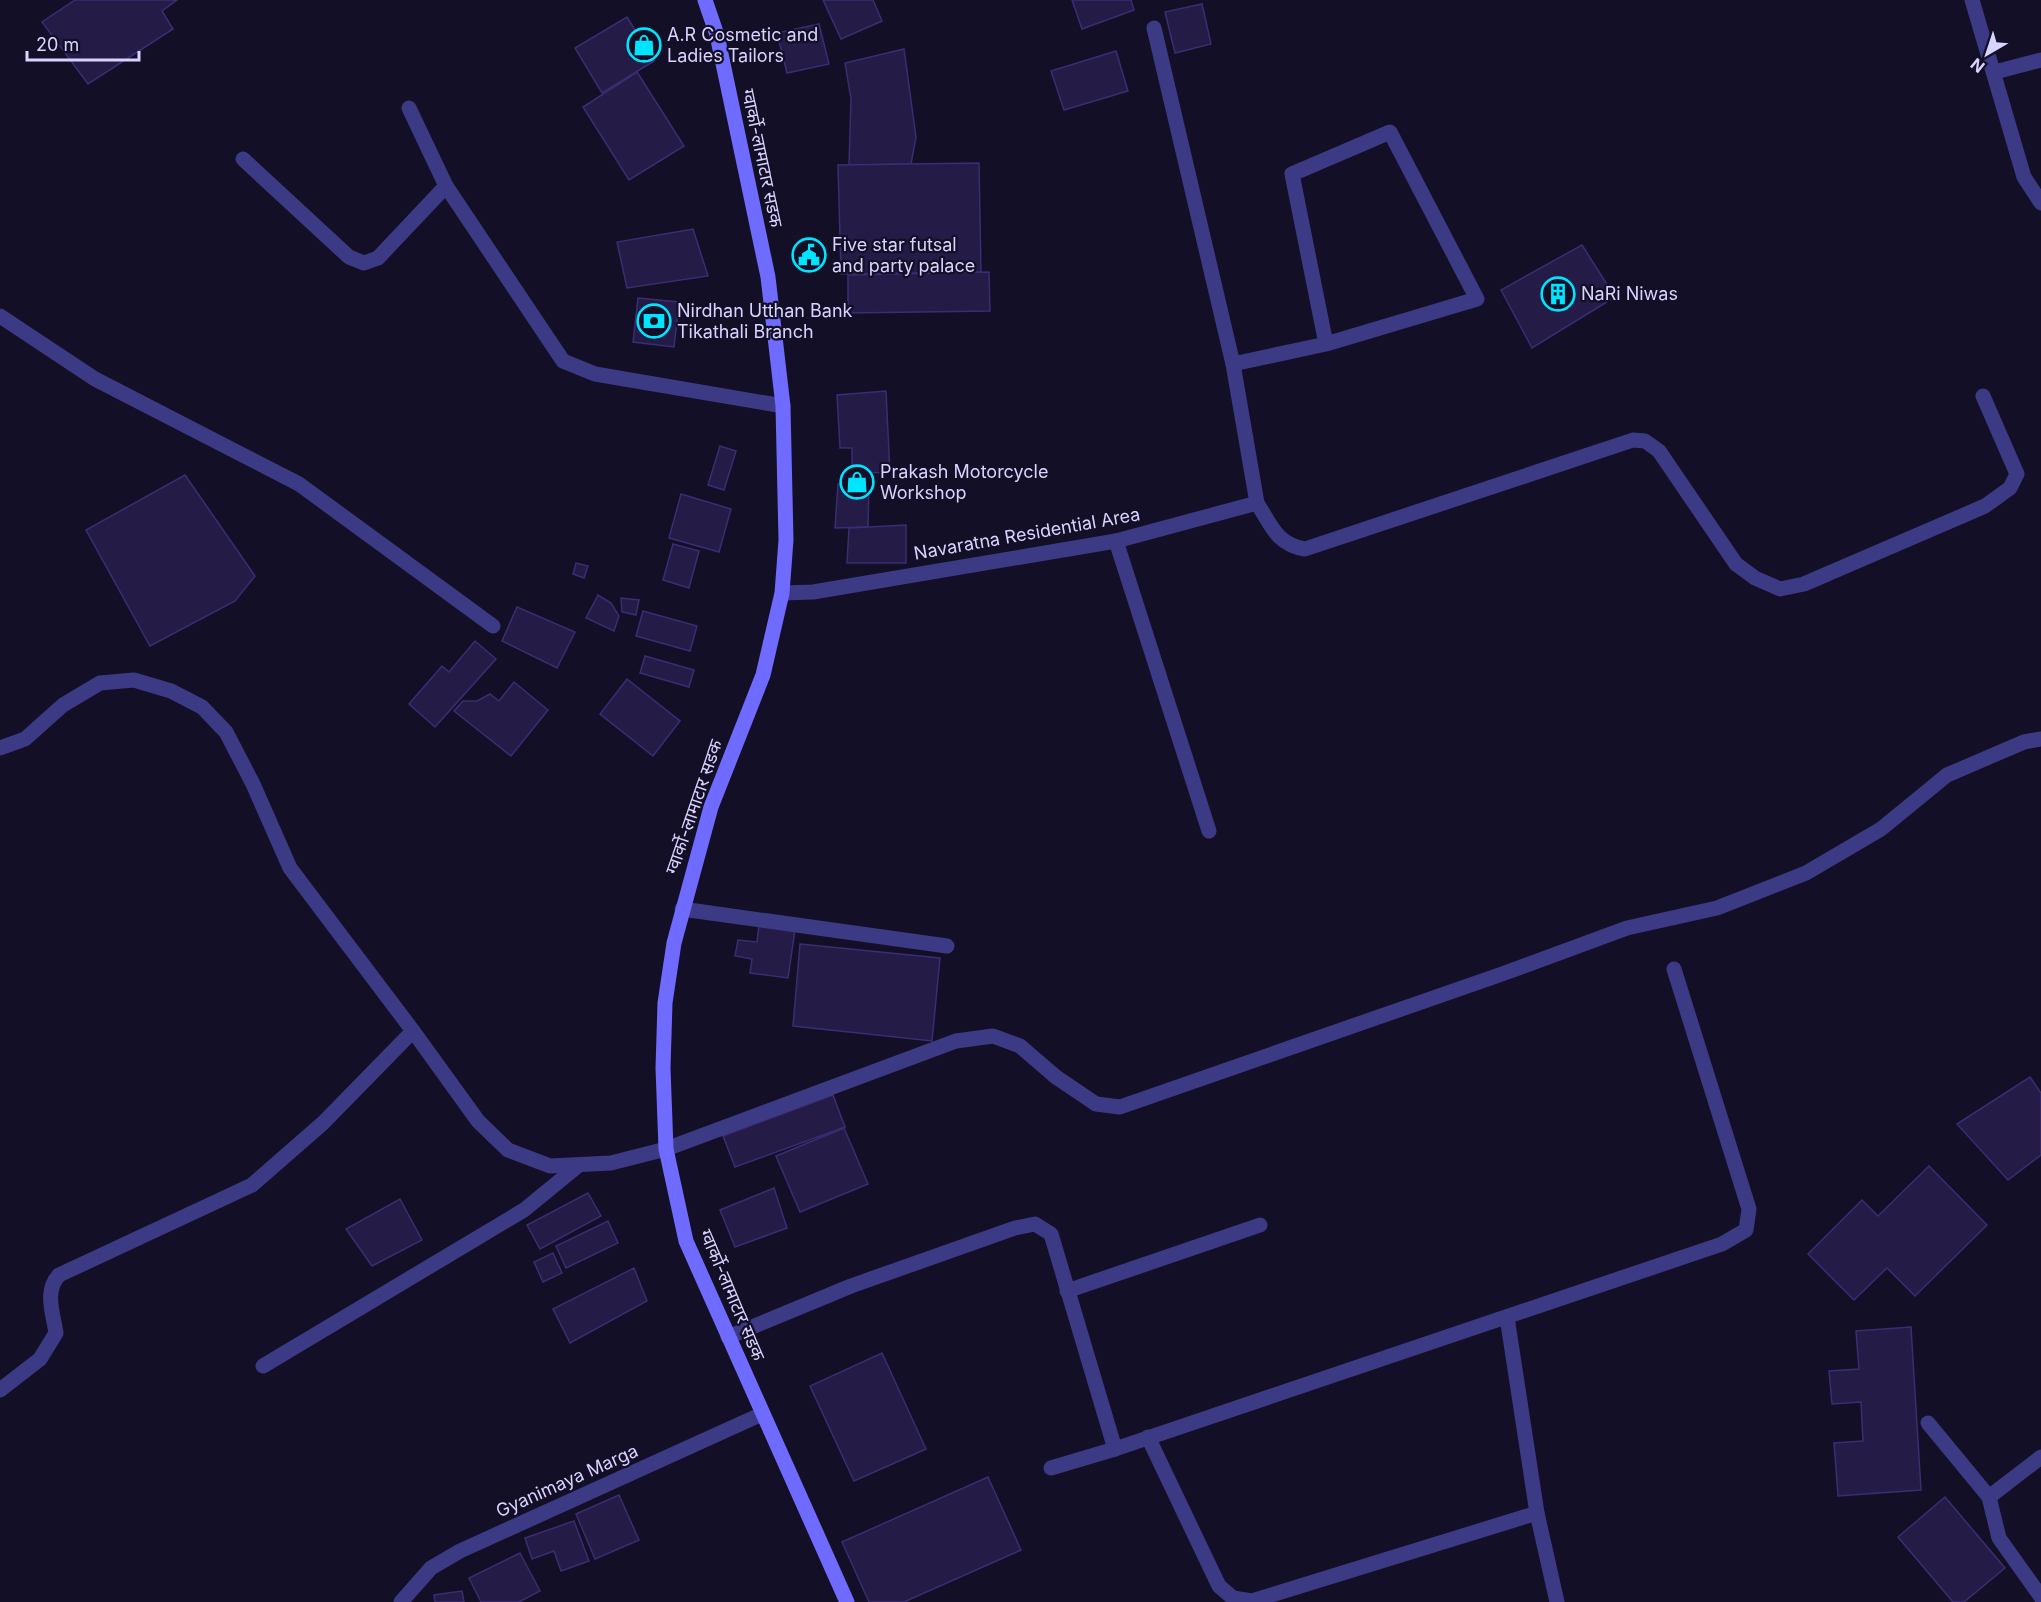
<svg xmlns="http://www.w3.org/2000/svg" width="2041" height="1602" viewBox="0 0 2041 1602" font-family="Inter,'Noto Sans Devanagari',sans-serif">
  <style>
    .building { fill: #241b47; stroke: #3b2d73; stroke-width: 1.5 }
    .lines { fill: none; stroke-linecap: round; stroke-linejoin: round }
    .street { stroke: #3d3a85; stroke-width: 15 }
    .secondary { stroke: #6f6bff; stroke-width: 15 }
    .labels { text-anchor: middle; stroke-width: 4.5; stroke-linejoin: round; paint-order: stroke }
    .poi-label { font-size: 18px; fill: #d9d4ff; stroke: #130f26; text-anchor: start }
    .street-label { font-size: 18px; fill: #d9d4ff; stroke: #130f26 }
  </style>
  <rect width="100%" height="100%" fill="#130f26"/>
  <g class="building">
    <path d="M75,0h102l-15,11 11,18 -85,55 -46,-62z"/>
    <path d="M823,0h50l9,21 -41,18z"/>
    <path d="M1072,0h59l3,10 -52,19z"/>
    <path d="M1202,4l9,40 -36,9 -10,-41z"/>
    <path d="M627,17l27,44 -52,32 -27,-45z"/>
    <path d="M819,24l10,40 -42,9 -10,-40z"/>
    <path d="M904,49l12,88 -5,27 -62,1 2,-66 -6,-36z"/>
    <path d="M1116,51l12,40 -64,19 -13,-39z"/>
    <path d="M637,72l47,74 -55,34 -46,-73z"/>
    <path d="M979,163l2,109 -140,2 -3,-109z"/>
    <path d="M693,229l15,47 -81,12 -10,-46z"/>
    <path d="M1582,245l33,52 -83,51 -31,-58z"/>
    <path d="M989,272l1,39 -142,2v-38z"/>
    <path d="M638,298l41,4 -5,45 -41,-5z"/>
    <path d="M886,391l4,82 -38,-1v-24h-12l-3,-53z"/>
    <path d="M720,446l16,5 -12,39 -16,-5z"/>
    <path d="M185,475l70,101 -20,25 -85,45 -64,-116z"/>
    <path d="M838,484l31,1 -1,42 -33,1z"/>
    <path d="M681,494l50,15 -12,43 -50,-14z"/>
    <path d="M906,525v38h-59l2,-35z"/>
    <path d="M673,544l26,7 -10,37 -26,-8z"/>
    <path d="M576,563l12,3 -4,12 -11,-4z"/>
    <path d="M598,595l13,8 8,13 -5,15 -28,-13z"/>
    <path d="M621,598l18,2 -3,15 -14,-3z"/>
    <path d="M517,607l58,25 -18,36 -55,-27z"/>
    <path d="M643,611l54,15 -7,25 -54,-15z"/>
    <path d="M475,641l21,18 -61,68 -26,-23 33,-38 7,6z"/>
    <path d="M645,656l49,14 -5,17 -49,-14z"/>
    <path d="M627,679l53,42 -27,35 -53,-42z"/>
    <path d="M514,682l34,28 -37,46 -57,-45 9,-10h14l13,-7 9,7z"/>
    <path d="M759,925l36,5 -7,48 -38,-5 2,-14 -17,-3 3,-16 19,2z"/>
    <path d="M800,944l140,14 -8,83 -139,-15z"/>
    <path d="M2030,1077l11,16v62l-33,25 -51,-56z"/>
    <path d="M833,1095l12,32 -110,40 -12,-31z"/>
    <path d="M844,1128l24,56 -68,28 -24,-56z"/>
    <path d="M1929,1166l58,59 -72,71 -28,-28 -33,32 -46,-46 54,-54 16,16z"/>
    <path d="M774,1188l13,40 -52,19 -15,-37z"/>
    <path d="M588,1193l13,23 -61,33 -13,-24z"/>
    <path d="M400,1199l22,41 -50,26 -26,-37z"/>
    <path d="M608,1221l10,22 -52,25 -10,-22z"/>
    <path d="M553,1253l9,20 -19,9 -9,-20z"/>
    <path d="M634,1268l13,33 -77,42 -17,-34z"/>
    <path d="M1911,1327l10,163 -83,6 -4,-53 29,-2 -2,-39 -29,2 -3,-33 30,-2 -3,-38z"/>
    <path d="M882,1353l44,96 -72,32 -44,-95z"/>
    <path d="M988,1477l33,73 -117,52h-35l-27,-60z"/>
    <path d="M619,1495l20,45 -44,19 -19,-45z"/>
    <path d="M1945,1497l60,71 -41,34h-11l-55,-65z"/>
    <path d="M574,1521l15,40 -28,10 -7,-20 -22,8 -7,-21z"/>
    <path d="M520,1553l20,38 -21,11h-38l-12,-24z"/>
    <path d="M462,1591l2,11h-29l-1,-7z"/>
  </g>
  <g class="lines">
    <g class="street">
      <path d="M1972,0l52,177 17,26"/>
      <path d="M1154,28l79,336"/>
      <path d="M1995,72l46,-12"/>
      <path d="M409,108l37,78 117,175 32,13 188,32"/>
      <path d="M243,159l106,98 15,6 14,-5 68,-72"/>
      <path d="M0,316l95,63 204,105 194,142"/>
      <path d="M1257,503c14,22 20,42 48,46l328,-109 12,1 14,10 77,113 19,14 25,11 24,-5 181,-78 25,-18 7,-14 -34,-78"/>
      <path d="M1116,541l93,290"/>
      <path d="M782,593l31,-1 303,-51 141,-38 -24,-139 93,-20 151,-45 -87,-167 -98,42 34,170"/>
      <path d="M0,748l25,-9 38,-34 37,-22 34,-3 37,11 31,16 24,25 27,52 37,84 123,163 65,90 30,29 42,16 61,-3 55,-14 290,-108 37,-5 27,10 36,31 40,27 24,3 382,-133 125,-46 90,-20 89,-35 75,-44 66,-54 77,-33 17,-3"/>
      <path d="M682,909l265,37"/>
      <path d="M1067,1291l193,-66"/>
      <path d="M1507,1317l30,196 20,89"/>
      <path d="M728,1337l123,-51 164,-58 20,-4 16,10 64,215 607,-205 24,-14 3,-21 -75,-240"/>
      <path d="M263,1366l261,-156 55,-45"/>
      <path d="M0,1390l40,-31 16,-26c-3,-20 -12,-42 3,-58l193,-90 71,-62 90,-92"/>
      <path d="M1928,1423l61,74 10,41 42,59"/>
      <path d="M1148,1437l71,149 14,12 19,3 285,-88"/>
      <path d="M1051,1468l64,-19"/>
      <path d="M1989,1497l52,-40"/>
      <path d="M401,1602l30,-34 29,-17 302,-137"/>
    </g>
    <path class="secondary" d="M705,0l12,35 51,242 15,129 3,134 -4,53 -19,82 -52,132 -37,136 -9,60 -2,65 3,81 20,92 161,361"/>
  </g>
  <defs>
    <g id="shop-ring" transform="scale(1.725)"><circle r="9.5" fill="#130f26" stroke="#00e5ff" stroke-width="1.5"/><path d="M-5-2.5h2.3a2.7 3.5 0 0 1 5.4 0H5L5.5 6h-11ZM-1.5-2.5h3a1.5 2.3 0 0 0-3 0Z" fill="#00e5ff"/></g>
    <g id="civic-ring" transform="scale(1.725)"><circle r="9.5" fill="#130f26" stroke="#00e5ff" stroke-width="1.5"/><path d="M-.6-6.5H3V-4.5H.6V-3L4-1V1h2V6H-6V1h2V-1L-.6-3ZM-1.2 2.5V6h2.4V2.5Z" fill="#00e5ff"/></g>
    <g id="building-ring" transform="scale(1.725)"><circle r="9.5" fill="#130f26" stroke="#00e5ff" stroke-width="1.5"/><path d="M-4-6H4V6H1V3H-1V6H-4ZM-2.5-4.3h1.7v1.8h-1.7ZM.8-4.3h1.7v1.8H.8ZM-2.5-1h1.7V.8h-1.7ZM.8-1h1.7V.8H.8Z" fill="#00e5ff"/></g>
    <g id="bank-ring" transform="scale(1.725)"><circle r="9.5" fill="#130f26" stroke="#00e5ff" stroke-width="1.5"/><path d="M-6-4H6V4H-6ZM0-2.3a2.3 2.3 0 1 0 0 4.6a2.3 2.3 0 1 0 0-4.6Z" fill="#00e5ff"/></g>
  </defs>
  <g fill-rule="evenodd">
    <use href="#shop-ring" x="644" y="45"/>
    <use href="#civic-ring" x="809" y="255"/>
    <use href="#building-ring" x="1558" y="294"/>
    <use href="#bank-ring" x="654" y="321"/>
    <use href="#shop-ring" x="857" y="482"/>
  </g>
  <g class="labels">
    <g class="poi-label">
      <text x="667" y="41">A.R Cosmetic and<tspan x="667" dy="21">Ladies Tailors</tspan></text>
      <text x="832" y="251">Five star futsal<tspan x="832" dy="21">and party palace</tspan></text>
      <text x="1581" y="300">NaRi Niwas</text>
      <text x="677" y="317">Nirdhan Utthan Bank<tspan x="677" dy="21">Tikathali Branch</tspan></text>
      <text x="880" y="478">Prakash Motorcycle<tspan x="880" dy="21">Workshop</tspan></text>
    </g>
    <g class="street-label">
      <text transform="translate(762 158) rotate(78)" y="6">ग्वार्को-लामाटार सडक</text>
      <text transform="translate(1027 534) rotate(-10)" y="6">Navaratna Residential Area</text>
      <text transform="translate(694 807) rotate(-71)" y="6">ग्वार्को-लामाटार सडक</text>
      <text transform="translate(732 1295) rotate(67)" y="6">ग्वार्को-लामाटार सडक</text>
      <text transform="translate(567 1481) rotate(-24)" y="6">Gyanimaya Marga</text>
    </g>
  </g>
  <g transform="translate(1987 54) rotate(219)" stroke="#130f26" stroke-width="4.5" paint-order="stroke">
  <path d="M0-4.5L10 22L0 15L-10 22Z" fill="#d9d4ff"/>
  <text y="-9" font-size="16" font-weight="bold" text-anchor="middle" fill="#d9d4ff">N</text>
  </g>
  <path d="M27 51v9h112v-9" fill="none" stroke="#d9d4ff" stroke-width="3"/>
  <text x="36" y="51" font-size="18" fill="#d9d4ff" stroke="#130f26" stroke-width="4.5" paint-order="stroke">20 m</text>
</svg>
